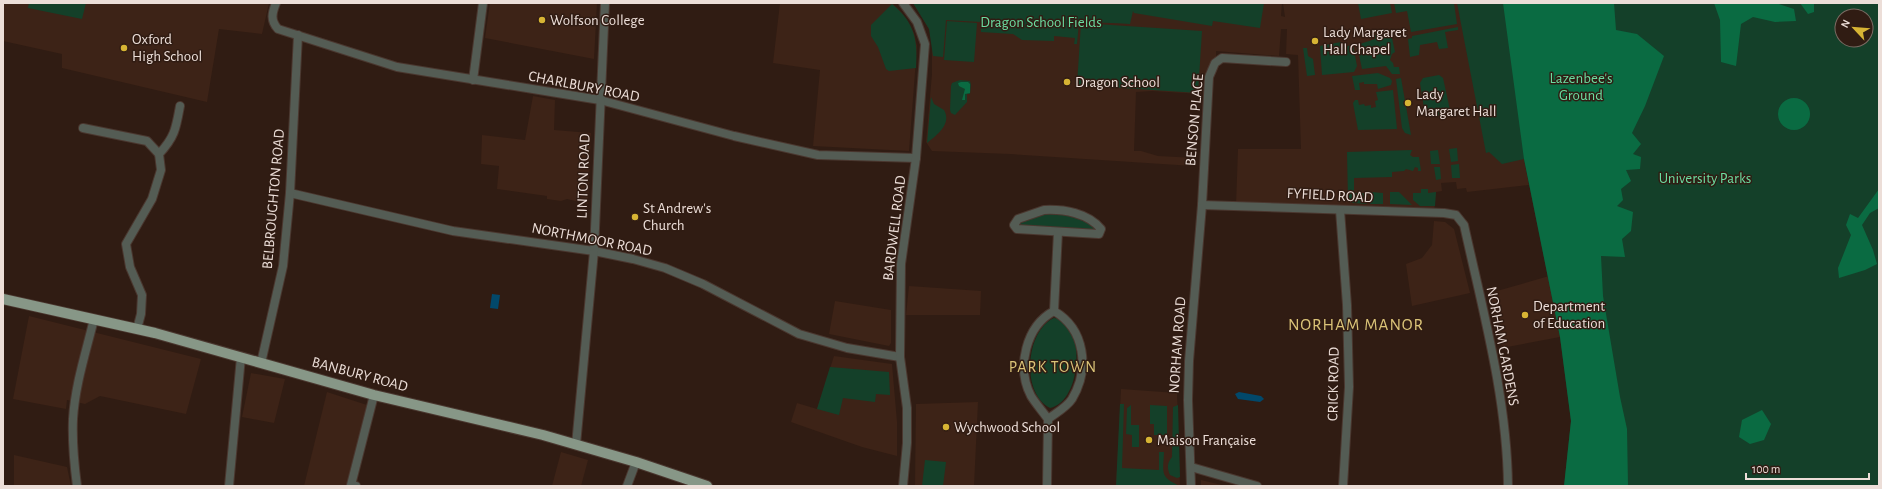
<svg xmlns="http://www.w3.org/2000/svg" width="1882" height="489" viewBox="0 0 1882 489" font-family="'Alegreya Sans',sans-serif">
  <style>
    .built { fill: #3d2317 }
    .green { fill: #144029; fill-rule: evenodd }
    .forest { fill: #0a6b42 }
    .water { fill: #02486a }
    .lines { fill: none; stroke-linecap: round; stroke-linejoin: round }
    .street-casing { stroke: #4a372f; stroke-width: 10 }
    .primary-casing { stroke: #4a372f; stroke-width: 12 }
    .street { stroke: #545c54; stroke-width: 8 }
    .primary { stroke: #879787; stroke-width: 10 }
    .poi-dot { fill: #d7b434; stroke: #301c13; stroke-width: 1.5 }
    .labels { text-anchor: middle; stroke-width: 3; stroke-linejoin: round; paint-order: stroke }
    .poi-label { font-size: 15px; fill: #ecded8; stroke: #301c13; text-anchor: start }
    .park-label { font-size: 15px; fill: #6bdca0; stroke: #301c13 }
    .street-label { font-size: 15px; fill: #ecded8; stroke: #301c13 }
    .neighbourhood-label { font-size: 16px; letter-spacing: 1px; fill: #dbc478; stroke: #301c13 }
    .quarter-label { font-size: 17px; letter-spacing: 1px; fill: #dbc478; stroke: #301c13 }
  </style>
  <rect width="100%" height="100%" fill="#301c13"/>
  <g class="built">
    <path d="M3,3h266l-7,31 -43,-5 -12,73 -145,-34v-14l-59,-13z"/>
    <path d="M490,3h107l-3,56 -109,-21z"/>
    <path d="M780,3h112l10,10 12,20 3,13 -8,105 -96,-5 7,-76 -47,-7z"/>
    <path d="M913,3h369l-1,13 4,1 -2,-14h220l21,156 5,26 -62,7 -1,-4 -9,1 -1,-7 -15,1 1,8 -6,1 -2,21 -198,-8 2,-56h63l-3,-94 -12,-1 1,-25h-6l-2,27 -63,-5v7l-11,15 -4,21 -49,-3 -16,1 -2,59h7l17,5 38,2 -1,7 -2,1 -183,-12 -78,-3 -6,-9 6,-68v-34l-3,-11z"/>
    <path d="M533,96l22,4 -1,30 37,3 -3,71 -21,-5 -6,2 -14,-2v-3l-50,-7 2,-23 -18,-2 1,-29 43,5z"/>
    <path d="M1434,221l11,1 9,7 16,64 -58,13 -6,-42 16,-6 10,-13z"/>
    <path d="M1549,276l11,61 -58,11 -12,-55z"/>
    <path d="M909,286l72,5 -1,24h-74z"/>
    <path d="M835,301l56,9v33l-2,3 -60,-12z"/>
    <path d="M29,316l172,43 -15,55 -86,-18 -15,8 -18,-4 -1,9 -53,-10z"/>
    <path d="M834,356l58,8 5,58v34l-35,-9 -71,-25 6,-19 20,6z"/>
    <path d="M251,373l34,6 -11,44 -32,-6z"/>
    <path d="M1121,389l56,4 3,93h-64z"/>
    <path d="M327,392l40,13 -19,81h-44z"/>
    <path d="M978,402l-4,84h-59l1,-82z"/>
    <path d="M561,452l27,8 -7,26h-29z"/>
    <path d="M14,455l53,12 4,19h-57z"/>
    <path d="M1201,480l25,6h-25z"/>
  </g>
  <g class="green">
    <path d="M29,3h57l-4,16 -54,-11z"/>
    <path d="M913,3h351l-4,25 -47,-7 -1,5 -78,-13 -1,-2 -3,13c-16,-1 -34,-2 -51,-2l-2,22h-3l1,-6 -21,-2v5l-32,-1 -9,-6 -32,-2v-10l-35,-2 -3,37 -10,-1 -4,-27z"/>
    <path d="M1358,3h32l2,10 -31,6z"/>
    <path d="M1394,3h60l3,21 -46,8 -4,-21 -11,2z"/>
    <path d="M1457,3h422v483h-315l7,-65 -11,-84 -36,-178 -22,5 -13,-12 -3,1zM1842,16h24v24h-24z"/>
    <path d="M892,4c23,19 26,36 24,64l-27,3 -3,-2 -8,-22 -7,-11v-11z"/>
    <path d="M947,21l30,2 -3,39 -30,-2z"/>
    <path d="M1081,23l121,8 -4,62 -121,-8z"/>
    <path d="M1458,27v3l-13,2 3,16 -9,1 -2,-7 -17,3 -1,10 -9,2 -2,-18 4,-1v-2z"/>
    <path d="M1388,33l1,5h3l3,14 -3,2 -2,6 3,3 1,4h5l1,7h-8l-6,-8 -24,3 -5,-24 18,-6v-4z"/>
    <path d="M1341,42l1,5 11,-2 4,21 -3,6 -32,3 -2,-29z"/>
    <path d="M1303,48h4l1,8 5,3 2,16 -8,1z"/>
    <path d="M1378,73l12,5 2,3 -1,4 -13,4 -1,-5h-13v-2l-5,1 1,7h-5l-3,-14z"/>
    <path d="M1439,75l4,3 7,32 -3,4 -17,3 -5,-3 -5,-31 3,-5z"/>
    <path d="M1401,78l10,57 -6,-2 -3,-5 -6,-49z"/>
    <path d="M960,80l10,1 1,4 -1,9h-3v8l-12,13 -4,-2 -1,-3 1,-24 1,-3z"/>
    <path d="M1393,90l4,39 -39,1 -5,-27 2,-3h3l1,5 5,-1 1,2 6,-1v3l5,-1 -1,-6 3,-1 -2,-8z"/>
    <path d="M931,97l3,7 10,6c8,14 -7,25 -17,33z"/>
    <path d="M1457,148l1,13 -7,1 -2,-13z"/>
    <path d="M1412,150l-2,5 3,2h6l2,14h-3v-3l-3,-1 -2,4 -7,-2 -2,2 -12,1v5l-38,1v15h13v11l-14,-1 -5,-3 -1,-48z"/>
    <path d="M1438,150l2,14h-9l-1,-13z"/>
    <path d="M1459,164l1,14h-8l-1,-13z"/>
    <path d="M1434,167h6l1,12 -5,1z"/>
    <path d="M1421,189h7v4l8,-1 -1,14h-15l-7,-6v-7h8z"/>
    <path d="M1371,192l12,1v11h-13z"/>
    <path d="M1390,192h9l13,13 -22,-1z"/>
    <path d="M1044,212l29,3 23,12 -2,4 -73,-3 -2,-4 8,-6z"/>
    <path d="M1054,318c32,2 29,83 -4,90 -29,-14 -25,-77 4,-90z"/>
    <path d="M830,367l59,5 1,23 -14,-1 -1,8 -32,-4 -4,17 -22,-6z"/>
    <path d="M1120,404h4l-2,64 37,2v-18h5c-1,22 -4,25 16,34h-64z"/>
    <path d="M1131,405v20h8v22h-7v-12l-6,-1 1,-26z"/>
    <path d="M1150,405l17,1v29h-13v-11h-4z"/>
    <path d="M1178,405l2,72 -3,1 -7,-3c-3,-7 -3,-12 2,-18l1,-50z"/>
    <path d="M925,460l21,2 -3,24h-21z"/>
  </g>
  <g class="forest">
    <path d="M1503,3h111l2,27 21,4 27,22 -19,50 -13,27 9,11 -8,10 8,3 -1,12 -14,1 5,11 -10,8 2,11 -6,6 16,6 -2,19 -9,8 3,18 -24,-1 2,40 17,101 7,32 1,57h-64l7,-65 -11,-84 -36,-178z"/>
    <path d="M1714,3h62l18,6 2,12 -21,1 -22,-5 -12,7 -5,42 -15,-4 -1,-42z"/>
    <path d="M1800,3h14v9l-6,2z"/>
    <path d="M961,82h7l2,2v9l-5,1v6h-3l3,-11 -6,-3 -1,-3z"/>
    <circle cx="1794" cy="114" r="16"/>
    <path d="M1879,189v19l-9,5 -8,12 11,25 4,14 -12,6 -26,8 -1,-10 13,-33 -5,-10 4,-11 8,4z"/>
    <path d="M1762,410l9,14 -7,16 -14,4 -11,-7 3,-17z"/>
  </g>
  <g class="water">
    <path d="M492,294l8,1 -2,14 -8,-1z"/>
    <path d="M1239,392l22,4 3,3 -4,3 -22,-3 -3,-5z"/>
  </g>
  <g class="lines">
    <g class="street-casing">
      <g id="street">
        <path d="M276,3c-4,10 -6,17 2,26l119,38 203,33 134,36 84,19 98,3"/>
        <path d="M473,80l10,-77"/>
        <path d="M83,128l64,13 12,13"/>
        <path d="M290,193l163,38 141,20 39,8 32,9 38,16 96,50 48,14 53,9"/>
        <path d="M1202,205l242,8 12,2 8,10c19,86 43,173 44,261"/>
        <path d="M1044,210c20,-1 44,3 57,19l-2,5 -82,-5 -3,-4 4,-6z"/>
        <path d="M1340,210l7,95 2,82 -6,99"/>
        <path d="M1054,311c31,18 36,58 18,88 -5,8 -16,14 -24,20 -5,-7 -12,-15 -17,-23 -15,-29 -5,-70 23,-85z"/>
        <path d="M1054,311l4,-79"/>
        <path d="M137,329l4,-15 1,-19 -12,-28 -4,-23 26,-45 9,-29 -2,-16c16,-17 17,-26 21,-48"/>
        <path d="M261,363l22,-97 7,-73 8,-158"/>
        <path d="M576,445l18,-194 11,-248"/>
        <path d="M1191,467l66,19"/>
        <path d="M77,486c-3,-23 -5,-44 -4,-67 2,-34 13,-67 21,-100"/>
        <path d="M229,486l12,-129"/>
        <path d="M356,486l-5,-1 23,-90"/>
        <path d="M627,486l9,-24"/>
        <path d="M903,486l4,-43v-35l-7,-51 1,-93 15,-106 9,-114 -8,-22 -14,-19"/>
        <path d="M1047,486l1,-67"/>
        <path d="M1191,486l-3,-86 1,-39 13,-156 7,-128 6,-14 7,-5 64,4"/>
      </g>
    </g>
    <g class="primary-casing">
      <path id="primary" d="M3,299l152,34 219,62 169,40 93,27 71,24"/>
    </g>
    <use href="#street" class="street"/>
    <use href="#primary" class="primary"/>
  </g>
  <g class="poi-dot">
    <circle cx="542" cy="20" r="4"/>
    <circle cx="1315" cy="41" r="4"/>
    <circle cx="124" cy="48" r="4"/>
    <circle cx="1067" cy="82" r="4"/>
    <circle cx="1408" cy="103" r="4"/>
    <circle cx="635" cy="217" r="4"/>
    <circle cx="1525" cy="315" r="4"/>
    <circle cx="946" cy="427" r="4"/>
    <circle cx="1149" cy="440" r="4"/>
  </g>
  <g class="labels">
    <g class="poi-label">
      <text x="550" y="25">Wolfson College</text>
      <text x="1323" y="37">Lady Margaret<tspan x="1323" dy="17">Hall Chapel</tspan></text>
      <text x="132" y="44">Oxford<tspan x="132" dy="17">High School</tspan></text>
      <text x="1075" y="87">Dragon School</text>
      <text x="1416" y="99">Lady<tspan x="1416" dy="17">Margaret Hall</tspan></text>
      <text x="643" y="213">St Andrew's<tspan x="643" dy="17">Church</tspan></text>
      <text x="1533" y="311">Department<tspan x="1533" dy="17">of Education</tspan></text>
      <text x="954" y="432">Wychwood School</text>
      <text x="1157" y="445">Maison Française</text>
    </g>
    <g class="park-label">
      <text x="1041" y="27">Dragon School Fields</text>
      <text x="1581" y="83">Lazenbee's<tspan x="1581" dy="17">Ground</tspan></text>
      <text x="1705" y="183">University Parks</text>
    </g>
    <g class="street-label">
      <text transform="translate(584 86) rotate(11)" y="5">CHARLBURY ROAD</text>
      <text transform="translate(1194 120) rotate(-85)" y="5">BENSON PLACE</text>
      <text transform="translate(583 176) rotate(-88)" y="5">LINTON ROAD</text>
      <text transform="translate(1330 195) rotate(3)" y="5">FYFIELD ROAD</text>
      <text transform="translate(273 199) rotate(-85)" y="5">BELBROUGHTON ROAD</text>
      <text transform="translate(894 228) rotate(-83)" y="5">BARDWELL ROAD</text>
      <text transform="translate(592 239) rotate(11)" y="5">NORTHMOOR ROAD</text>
      <text transform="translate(1177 345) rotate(-86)" y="5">NORHAM ROAD</text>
      <text transform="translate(1503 346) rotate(79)" y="5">NORHAM GARDENS</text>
      <text transform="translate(360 374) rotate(15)" y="5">BANBURY ROAD</text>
      <text transform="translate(1333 384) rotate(-89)" y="5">CRICK ROAD</text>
    </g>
    <g class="neighbourhood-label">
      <text x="1053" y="372">PARK TOWN</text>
    </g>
    <g class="quarter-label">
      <text x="1356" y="330">NORHAM MANOR</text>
    </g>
  </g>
  <rect width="1882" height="489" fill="none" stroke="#ecded8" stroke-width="8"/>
  <g transform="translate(1854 28) rotate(296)"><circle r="19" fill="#301c13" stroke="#7b6a62"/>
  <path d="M0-3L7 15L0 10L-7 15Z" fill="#d7b434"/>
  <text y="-6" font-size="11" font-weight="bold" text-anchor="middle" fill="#ecded8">N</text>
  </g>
  <path d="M1746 473v6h123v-6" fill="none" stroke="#ecded8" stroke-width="2"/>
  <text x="1752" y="473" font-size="12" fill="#ecded8" stroke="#301c13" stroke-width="3" paint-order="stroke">100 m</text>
</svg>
